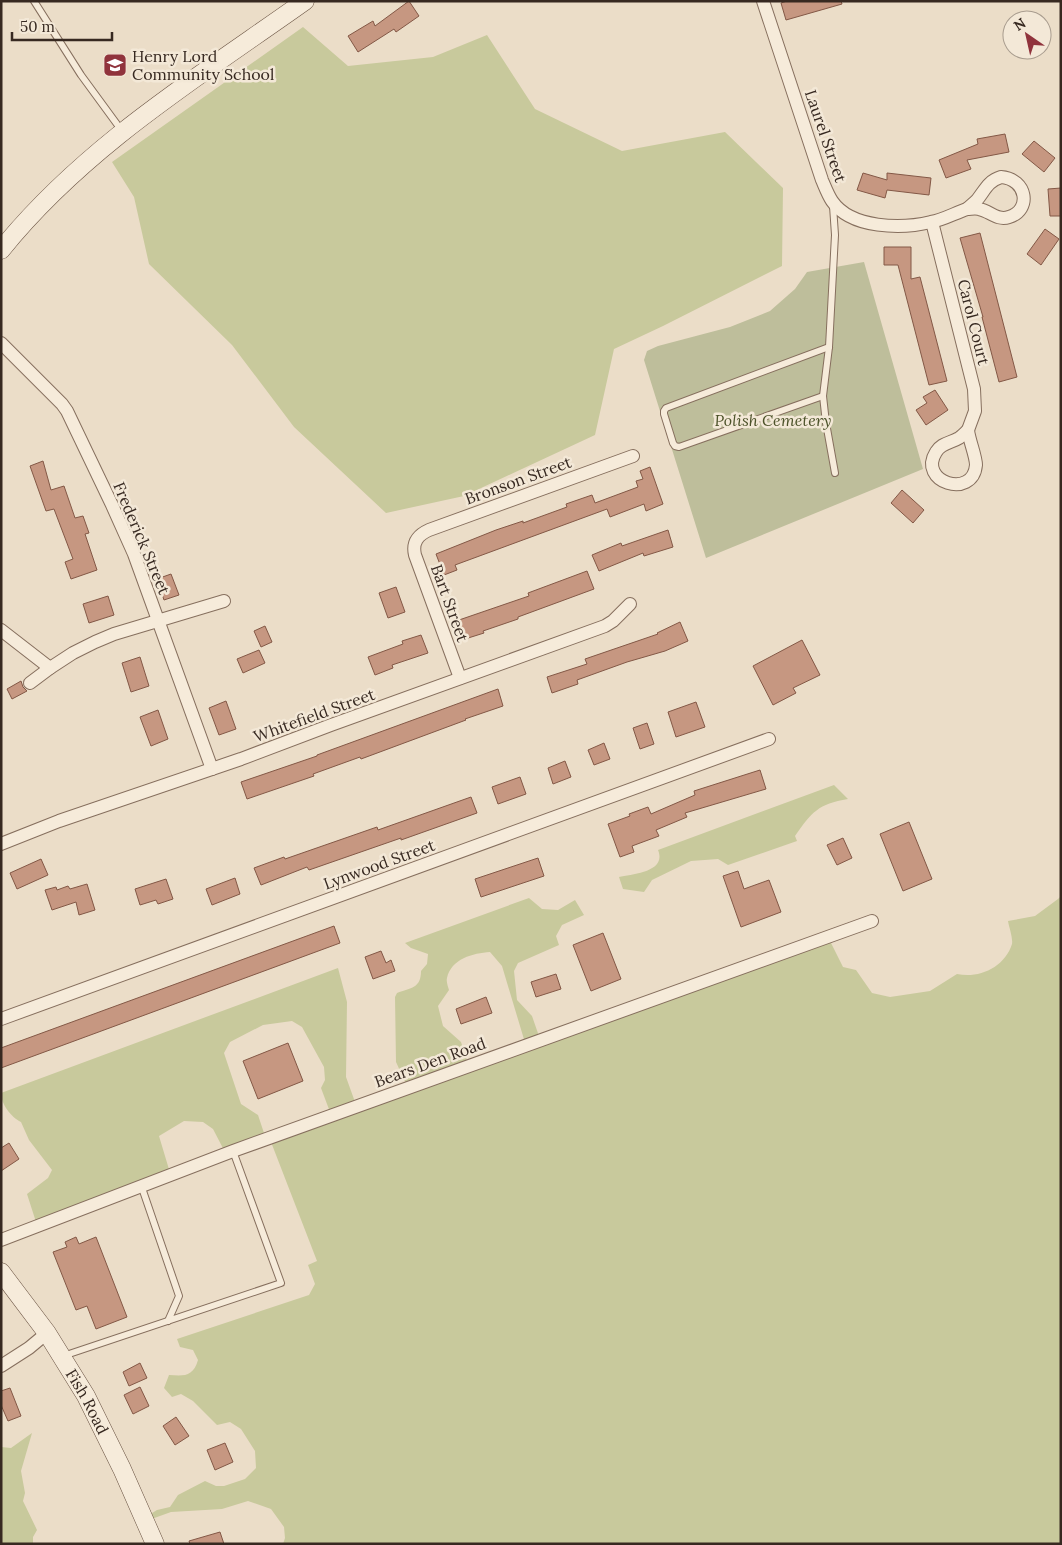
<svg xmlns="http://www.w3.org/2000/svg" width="1062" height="1545" viewBox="0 0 1062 1545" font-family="Lora,serif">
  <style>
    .green { fill: #c8c99c; fill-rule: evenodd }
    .cemetery { fill: #bebe9b }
    .building { fill: #c69781; stroke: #835846 }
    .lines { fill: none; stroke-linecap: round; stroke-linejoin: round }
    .lane-casing { stroke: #866f5e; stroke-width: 8 }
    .street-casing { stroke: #866f5e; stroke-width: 14 }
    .secondary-casing { stroke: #685141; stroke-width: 19 }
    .lane { stroke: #f6ebda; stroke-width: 6 }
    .street { stroke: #f6ebda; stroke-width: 12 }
    .secondary { stroke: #f6ebda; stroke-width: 18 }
    .labels { text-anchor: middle; stroke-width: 5; stroke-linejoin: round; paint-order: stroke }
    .poi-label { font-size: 16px; fill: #372921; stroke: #f3e8d7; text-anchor: start }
    .street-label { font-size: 16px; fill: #372921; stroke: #f3e8d7 }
    .park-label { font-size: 16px; font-style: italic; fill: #4c5229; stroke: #f3e8d7 }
  </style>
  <rect width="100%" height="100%" fill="#ebddc8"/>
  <g class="green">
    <path d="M303,27l45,39 85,-9 54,-22 48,74 87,42 103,-19 58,56 -1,78 -119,60 -49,23 -19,86 -131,61 -78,17 -92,-86 -62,-82 -83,-81 -15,-67 -22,-35z"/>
    <path d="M834,785l14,14c-30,5 -36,13 -53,37l2,5 -69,24 -10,-6 -27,2 -39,19 -8,12 -21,-3 -4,-12c14,-3 48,-5 39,-27z"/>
    <path d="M1061,896v648h-778l2,-6 -1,-11 -13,-18 -23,-8 -26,8 -51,3 -25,9 -2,-3 13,-8 13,-3 8,-12 27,-14 11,5h8l21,-7 11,-11 -1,-17 -14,-22 -11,-7 -13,3 -24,-24 -12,-7 -9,3 -8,-9 5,-13c15,1 24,2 29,-15l-5,-10 -13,-3 -3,-8 132,-44 6,-11 -7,-19 9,-4 -46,-119 59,-30 -9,-24 4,-8 -1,-13 -22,-40 -10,-6 -29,4 -33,17 -6,11 17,51 17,11 7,21 -38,20 -14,-27 -10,-7 -19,-1 -25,15 12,40 -135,46 -9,-28 21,-16 4,-8 -23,-30 -8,-18c-10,-5 -20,-18 -20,-29l337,-125 9,34 -1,75 9,25 53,-14 -12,-26 -1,-65 2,-4c14,-5 24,-5 24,-22l6,-7 1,-10 -17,-6 -6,-5 124,-45 13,11 16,1 17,-10 9,15 -22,10 -6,11 3,9 -41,18 -4,8 3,29 15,16 9,26 288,-103 14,28 13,3 16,23 18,4 40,-6 27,-17c22,5 48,-7 55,-30 1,-6 -3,-17 -4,-23l27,-5 23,-17zM490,952l12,14 24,80 -57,21 -8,-25 -18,-16 -5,-20 11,-16c-1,-3 -3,-9 -2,-12 4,-19 26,-25 43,-26z"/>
    <path d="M32,1433l-11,38 4,22 -2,8 14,29 -4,7v7h-32v-97l10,1z"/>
  </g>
  <path class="cemetery" d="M864,262l59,207 -217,89 -62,-198 3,-9 11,-5 72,-19 40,-16 25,-22 12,-17z"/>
  <g class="building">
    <path d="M409,1l10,15 -23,16 -2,-3 -36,23 -10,-16 25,-15 2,5z"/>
    <path d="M787,1h54l1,3 -56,16 -5,-17z"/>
    <path d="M1005,134l4,18 -42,8 4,9 -25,9 -7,-18 39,-16 -1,-5z"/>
    <path d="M1034,141l21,17 -11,14 -22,-18z"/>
    <path d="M863,173l24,7v-7l44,5 -2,17 -42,-5 -2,8 -28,-8z"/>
    <path d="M1061,188v28h-11l-2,-27z"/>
    <path d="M1045,229l14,10 -18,26 -14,-11z"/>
    <path d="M980,233l37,144 -18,5 -17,-65h1l-23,-79z"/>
    <path d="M884,247h27v32l9,-2 27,104 -18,4 -31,-120h-14z"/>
    <path d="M935,390l13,20 -22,15 -10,-15 11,-7 -4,-6z"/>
    <path d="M43,461l8,29 13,-4 11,32 8,-2 6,17 -4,1 12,36 -26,9 -6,-17 8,-3 -19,-50 -8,2 -16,-45z"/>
    <path d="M650,467l13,37 -17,7 -2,-7 -34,13 -3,-8 -152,56 2,5 -13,5 -8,-21 60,-24 27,-9v2l44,-16 -1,-3 26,-9 3,8 43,-16 -2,-6 7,-2 -3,-8z"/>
    <path d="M902,490l22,20 -11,13 -22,-20z"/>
    <path d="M668,530l5,17 -29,9 -1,-3 -44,18 -7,-16 29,-12 1,3z"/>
    <path d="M587,571l7,18 -76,28v2l-35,12 1,2 -19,6 -6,-19 70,-24 -1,-3z"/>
    <path d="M171,574l8,21 -15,5 -7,-21z"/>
    <path d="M396,587l9,25 -17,6 -9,-25z"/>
    <path d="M108,596l6,19 -25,8 -6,-19z"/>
    <path d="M680,622l8,19 -23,10 -38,11 -50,18 1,4 -26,9 -5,-16 40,-13 -2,-5 73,-25 -1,-1z"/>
    <path d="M265,626l7,16 -11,5 -7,-16z"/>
    <path d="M421,635l7,18 -36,12 1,3 -18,7 -7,-18 35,-13 -1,-3z"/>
    <path d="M802,640l18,35 -27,13 3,5 -23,12 -20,-39z"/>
    <path d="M259,650l6,13 -22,10 -6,-14z"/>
    <path d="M140,657l9,29 -18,6 -9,-29z"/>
    <path d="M21,681l2,6 4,4 -15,8 -5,-10z"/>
    <path d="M498,689l5,17 -38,13 1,1 -105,39 -1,-2 -47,17 1,2 -67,23 -6,-17 76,-26v-1z"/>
    <path d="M226,701l10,28 -17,6 -10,-27z"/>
    <path d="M696,702l9,25 -29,10 -8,-25z"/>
    <path d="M158,710l10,29 -17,7 -11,-29z"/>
    <path d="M647,723l7,21 -14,5 -7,-21z"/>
    <path d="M604,743l6,16 -16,6 -6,-15z"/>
    <path d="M565,761l6,16 -18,7 -5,-16z"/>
    <path d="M760,770l6,19 -81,24 2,4 -31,13 3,6 -27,10 2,6 -14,5 -12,-33 22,-8 -1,-2 19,-7 3,7 44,-19 -1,-4z"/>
    <path d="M520,777l6,17 -28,10 -6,-17z"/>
    <path d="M471,797l6,16 -76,27v-2l-92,32 -2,-3 -46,18 -7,-17 30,-11 1,2 92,-32 1,3z"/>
    <path d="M909,822l23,57 -29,12 -23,-57z"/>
    <path d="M843,838l9,20 -15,7 -10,-20z"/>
    <path d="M538,858l6,18 -63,21 -6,-18z"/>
    <path d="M41,859l7,16 -31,14 -7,-16z"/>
    <path d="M738,871l6,18 25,-9 12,32 -40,15 -18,-51z"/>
    <path d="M235,878l5,16 -28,11 -6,-16z"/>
    <path d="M166,879l7,20 -15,5 -2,-4 -16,5 -5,-16z"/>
    <path d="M87,884l8,26 -16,5 -3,-13 -24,8 -7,-20 11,-3 1,3 11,-4 2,3z"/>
    <path d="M334,926l6,17 -339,125v-20z"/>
    <path d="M603,933l18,46 -30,12 -18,-46z"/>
    <path d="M381,951l5,12 5,-3 4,11 -22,8 -8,-22z"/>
    <path d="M556,974l5,15 -25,8 -5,-15z"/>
    <path d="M486,997l6,16 -31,11 -5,-15z"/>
    <path d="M288,1043l15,38 -45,18 -15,-38z"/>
    <path d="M9,1143l10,16 -18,12v-23z"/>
    <path d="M76,1237l3,7 17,-7 31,80 -31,12 -9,-23 -11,4 -23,-58 14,-5 -2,-5z"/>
    <path d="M140,1363l7,15 -18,8 -6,-14z"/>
    <path d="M140,1387l9,19 -16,8 -9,-19z"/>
    <path d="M10,1388l11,28 -13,5 -7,-16v-14z"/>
    <path d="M176,1417l13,19 -14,9 -12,-19z"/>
    <path d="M225,1443l8,19 -18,8 -8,-20z"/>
    <path d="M220,1532l4,12h-34l-1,-3z"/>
  </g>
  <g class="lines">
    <g class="lane-casing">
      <g id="lane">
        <path d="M34,1l47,74 41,56"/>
        <path d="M833,206l2,29 -6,112 -6,49 3,27 9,50"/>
        <path d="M823,396l-144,51 -4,-1 -2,-3 -9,-29v-3l2,-3 163,-61"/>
        <path d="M141,1185l38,111 -11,25"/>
        <path d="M63,1356l218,-73 -48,-132"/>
      </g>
    </g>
    <g class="street-casing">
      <g id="street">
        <path d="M763,1l59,179c3,7 6,15 10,21 19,28 70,28 99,21 12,-2 24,-9 36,-13"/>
        <path d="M1001,177c26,2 31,33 8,40 -12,4 -19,-6 -30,-8 -4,-1 -8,0 -12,0 3,-3 7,-6 10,-9 8,-10 11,-19 24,-23z"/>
        <path d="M932,222l42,167 1,22 -7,19"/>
        <path d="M1,343l61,61 5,7 45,94 22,49 78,215"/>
        <path d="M968,430c1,10 8,26 8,35 -3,35 -59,17 -40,-13 5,-9 15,-9 23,-14 3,-2 6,-5 9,-8z"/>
        <path d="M1,630l49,38"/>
        <path d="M460,678l-45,-123c-3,-13 3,-20 14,-25l204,-74"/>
        <path d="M30,683l20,-15 23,-15 22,-11 19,-8 110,-33"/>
        <path d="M1,844l58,-23 182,-62 90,-34 274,-99 8,-5 17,-17"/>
        <path d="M1,1019l768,-280"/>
        <path d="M1,1240l232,-89 639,-230"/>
        <path d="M1,1366l28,-18 18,-15"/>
      </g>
    </g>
    <g class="secondary-casing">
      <g id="secondary">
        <path d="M1,250c83,-103 197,-173 304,-249"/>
        <path id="s1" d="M1,1272l46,61 39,63 36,73 33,75"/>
      </g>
    </g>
    <use href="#lane" class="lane"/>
    <use href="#street" class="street"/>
    <use href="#secondary" class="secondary"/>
  </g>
  <defs>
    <g id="school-square" transform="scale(1.25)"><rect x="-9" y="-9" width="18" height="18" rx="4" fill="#90333c" stroke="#f3e8d7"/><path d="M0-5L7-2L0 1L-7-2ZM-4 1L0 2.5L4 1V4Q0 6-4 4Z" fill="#fff"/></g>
  </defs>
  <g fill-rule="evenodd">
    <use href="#school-square" x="115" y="65"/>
  </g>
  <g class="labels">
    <g class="poi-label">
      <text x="132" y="62">Henry Lord<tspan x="132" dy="18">Community School</tspan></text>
    </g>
    <g class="street-label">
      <text transform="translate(826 136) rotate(71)" y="6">Laurel Street</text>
      <text transform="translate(974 322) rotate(76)" y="6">Carol Court</text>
      <text transform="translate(518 480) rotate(-20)" y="6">Bronson Street</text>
      <text transform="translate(142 538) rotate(67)" y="6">Frederick Street</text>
      <text transform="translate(450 603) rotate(70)" y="6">Bart Street</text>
      <text transform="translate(314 715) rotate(-20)" y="6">Whitefield Street</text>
      <text transform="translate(379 864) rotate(-20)" y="6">Lynwood Street</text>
      <text transform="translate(430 1062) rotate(-20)" y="6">Bears Den Road</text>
      <text dy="6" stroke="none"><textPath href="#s1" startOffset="156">Fish Road</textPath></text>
    </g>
    <g class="park-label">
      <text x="773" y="426">Polish Cemetery</text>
    </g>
  </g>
  <rect width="1062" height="1545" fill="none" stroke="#372921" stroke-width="5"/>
  <g transform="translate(1027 35) rotate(326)"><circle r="24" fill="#f3e8d7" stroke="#a89c8e"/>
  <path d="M0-4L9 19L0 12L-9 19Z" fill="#90333c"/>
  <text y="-8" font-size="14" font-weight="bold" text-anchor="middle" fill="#372921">N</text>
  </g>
  <path d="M12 32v8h100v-8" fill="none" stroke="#372921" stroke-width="2.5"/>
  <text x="20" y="32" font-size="15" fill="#372921" stroke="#f3e8d7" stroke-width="4" paint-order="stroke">50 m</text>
</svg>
